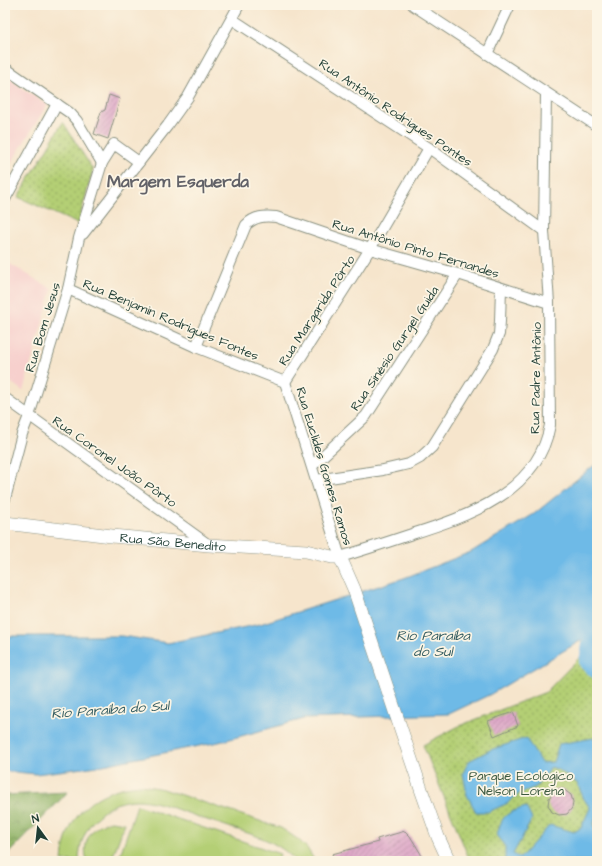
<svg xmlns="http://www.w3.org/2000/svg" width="602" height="866" viewBox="0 0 602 866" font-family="'Architects Daughter',sans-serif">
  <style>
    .built { fill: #f7d0cd }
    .forest { fill: url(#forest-crowns); stroke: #57784d }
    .park { fill: url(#park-dots); stroke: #6a8654 }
    .garden { fill: #b4cf75; stroke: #6a8654 }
    .water { fill: #6ebae7; stroke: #467c8e }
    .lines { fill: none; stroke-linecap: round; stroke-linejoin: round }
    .river { stroke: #6ebae7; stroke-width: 18 }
    .building { fill: url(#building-hatch) }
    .minor-casing { stroke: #8a9180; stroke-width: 12 }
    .secondary-casing { stroke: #8a9180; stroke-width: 14 }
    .minor { stroke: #fff; stroke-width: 10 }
    .secondary { stroke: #fff; stroke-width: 13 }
    .labels { text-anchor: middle; stroke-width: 3.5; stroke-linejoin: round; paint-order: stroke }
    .street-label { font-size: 13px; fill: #1f3d34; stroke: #fcf5e5 }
    .park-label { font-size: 13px; fill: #3d5a41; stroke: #fcf5e5 }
    .water-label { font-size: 14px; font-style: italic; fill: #335c61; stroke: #fcf5e5 }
    .district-label { font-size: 17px; font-weight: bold; fill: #626268; stroke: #fcf5e5 }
  </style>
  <defs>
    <pattern id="forest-crowns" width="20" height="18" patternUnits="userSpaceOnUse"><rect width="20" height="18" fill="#8fb266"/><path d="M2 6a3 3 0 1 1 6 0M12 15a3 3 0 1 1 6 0" fill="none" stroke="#749255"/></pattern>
    <pattern id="park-dots" width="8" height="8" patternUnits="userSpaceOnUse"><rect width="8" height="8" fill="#b4cf75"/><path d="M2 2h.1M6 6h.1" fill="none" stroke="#92a961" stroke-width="1.8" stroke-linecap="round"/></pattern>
    <pattern id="building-hatch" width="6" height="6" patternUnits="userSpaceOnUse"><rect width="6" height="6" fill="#dea8c8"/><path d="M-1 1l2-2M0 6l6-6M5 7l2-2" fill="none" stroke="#b38aa3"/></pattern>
  </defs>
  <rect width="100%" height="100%" fill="#fcf5e5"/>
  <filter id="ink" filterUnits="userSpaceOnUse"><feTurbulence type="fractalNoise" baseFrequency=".025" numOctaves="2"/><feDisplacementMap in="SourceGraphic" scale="8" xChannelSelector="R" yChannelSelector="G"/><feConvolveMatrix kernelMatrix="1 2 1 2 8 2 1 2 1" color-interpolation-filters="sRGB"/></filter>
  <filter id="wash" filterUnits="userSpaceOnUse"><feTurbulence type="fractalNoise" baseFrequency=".012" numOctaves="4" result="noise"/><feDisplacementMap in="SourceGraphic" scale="16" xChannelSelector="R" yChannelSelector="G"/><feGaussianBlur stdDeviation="0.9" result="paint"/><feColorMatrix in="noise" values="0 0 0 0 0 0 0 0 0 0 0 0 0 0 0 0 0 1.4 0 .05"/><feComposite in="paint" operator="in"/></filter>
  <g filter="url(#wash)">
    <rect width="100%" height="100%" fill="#f6e5cc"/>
    <g class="built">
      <path d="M5,76l42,29 -42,68z"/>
      <path d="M5,261l47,28 -29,102 -18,-13z"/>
    </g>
    <path class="forest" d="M68,792l-63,65v-62z"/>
    <g class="park">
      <path d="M63,122l30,48 -15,54 -60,-27z"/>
      <path d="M580,657l17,14v190h-127l-47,-116 36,-19 87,-34z"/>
    </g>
    <g class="garden">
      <path d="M141,785l22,4 118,39 18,12 8,8 8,13h-20c-17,-22 -50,-28 -75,-37 -14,-4 -27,-9 -41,-14 -30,-11 -56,-18 -82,7 -12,11 -18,28 -18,44h-17c3,-46 34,-73 79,-76z"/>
      <path d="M137,805l143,49 -2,7h-160z"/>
      <path d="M111,821l14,2 -14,38h-24c-6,-20 5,-36 24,-40z"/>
    </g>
    <g class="water">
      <path d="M597,463v168l-106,63 -42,20 -145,5 -85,23 -121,24 -62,8 -31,-3v-131l6,-4h111l46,7 92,-19 144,-46 67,-26 63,-38z"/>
      <path d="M526,738l15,25 12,-1 6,-18 34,-6 4,3v74l-4,11 4,5v30h-92v-16l-8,-10c5,-20 9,-22 29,-28l6,12 -19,35 7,4 30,-33 24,7 7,-4 9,-20 -6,-9 -7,-16 -18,-13 -8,-3 -15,20 -16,6 -8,6 -4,4 -20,9h-12l-9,-17 -4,-22 6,-12 21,-11z"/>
    </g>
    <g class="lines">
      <path class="river" d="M597,608l-9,54 9,8"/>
    </g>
    <g id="blocks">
      <g class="building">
        <path d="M109,95l11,4 -12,40 -14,-5 7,-22 4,-2z"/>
        <path d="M513,712l5,14 -24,10 -6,-15z"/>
        <path d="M563,789l8,6 2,7 -1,6 -5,6 -8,1 -7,-3 -4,-7 1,-7 6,-8z"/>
        <path d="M405,831l5,5 11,18 1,7h-87l-3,-7 46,-12 -1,-3z"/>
      </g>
    </g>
  </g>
  <g filter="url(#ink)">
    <use href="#blocks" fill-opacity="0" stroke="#8a9180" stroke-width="1"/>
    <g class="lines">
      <g class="minor-casing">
        <g id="minor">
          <path d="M413,5l184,121"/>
          <path d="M232,19l197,129 115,83"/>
          <path d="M487,54l23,-49"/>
          <path d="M5,68l65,45 7,8 25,42"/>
          <path d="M5,199l52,-95"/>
          <path d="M83,234l85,-109 20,-28 51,-92"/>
          <path d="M68,289l128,58 89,35"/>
          <path d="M196,347l50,-122c9,-9 18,-9 30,-8l94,32 88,25 91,29"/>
          <path d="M285,382l55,175c24,-7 48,-15 72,-23 57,-18 126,-42 138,-109l-1,-122 -5,-72 2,-138"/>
          <path d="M285,382l85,-133 59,-101"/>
          <path d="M5,398l204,147"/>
          <path d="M312,466l54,-50 92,-142"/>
          <path d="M316,480l67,-10 26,-6 11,-6 12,-11 61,-98 6,-15 1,-13 1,-33"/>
          <path d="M5,499l17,-65 7,-18 39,-127 11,-51 23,-75 12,-19 25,18"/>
        </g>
      </g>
      <g class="secondary-casing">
        <g id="secondary">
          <path id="s1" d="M5,523l107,13 97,9 97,6 26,6h8l14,32 68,203 16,45 11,24"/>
        </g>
      </g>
      <use href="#minor" class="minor"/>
      <use href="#secondary" class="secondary"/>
    </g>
  </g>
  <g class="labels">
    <g class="street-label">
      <text transform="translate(396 112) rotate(34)" y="5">Rua Antônio Rodrigues Pontes</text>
      <text transform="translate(416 248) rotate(17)" y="5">Rua Antônio Pinto Fernandes</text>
      <text transform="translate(316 310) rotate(-57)" y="5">Rua Margarida Pôrto</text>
      <text transform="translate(171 319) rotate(23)" y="5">Rua Benjamin Rodrigues Fontes</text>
      <text transform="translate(42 327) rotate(-73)" y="5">Rua Bom Jesus</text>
      <text transform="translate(394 348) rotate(-56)" y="5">Rua Sinésio Gurgel Guida</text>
      <text transform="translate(535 378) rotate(-89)" y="5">Rua Padre Antônio</text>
      <text transform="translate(115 461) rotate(35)" y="5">Rua Coronel João Pôrto</text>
      <text transform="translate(325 466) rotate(73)" y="5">Rua Euclides Gomes Ramos</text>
      <text dy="5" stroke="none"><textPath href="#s1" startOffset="169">Rua São Benedito</textPath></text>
    </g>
    <g class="park-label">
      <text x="521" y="780">Parque Ecológico<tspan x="521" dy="15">Nelson Lorena</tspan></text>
    </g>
    <g class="water-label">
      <text x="433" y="640">Rio Paraíba<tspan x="433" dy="16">do Sul</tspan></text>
      <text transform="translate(110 709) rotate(-4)" y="5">Rio Paraíba do Sul</text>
    </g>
    <g class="district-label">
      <text x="178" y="187">Margem Esquerda</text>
    </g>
  </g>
  <rect width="602" height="866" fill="none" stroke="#fcf5e5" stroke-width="20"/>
  <g transform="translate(38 828) rotate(345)" stroke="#fcf5e5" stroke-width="3" paint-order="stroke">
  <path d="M0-3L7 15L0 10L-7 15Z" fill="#1f3d34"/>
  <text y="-6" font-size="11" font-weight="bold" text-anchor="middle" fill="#1f3d34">N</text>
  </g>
</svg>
